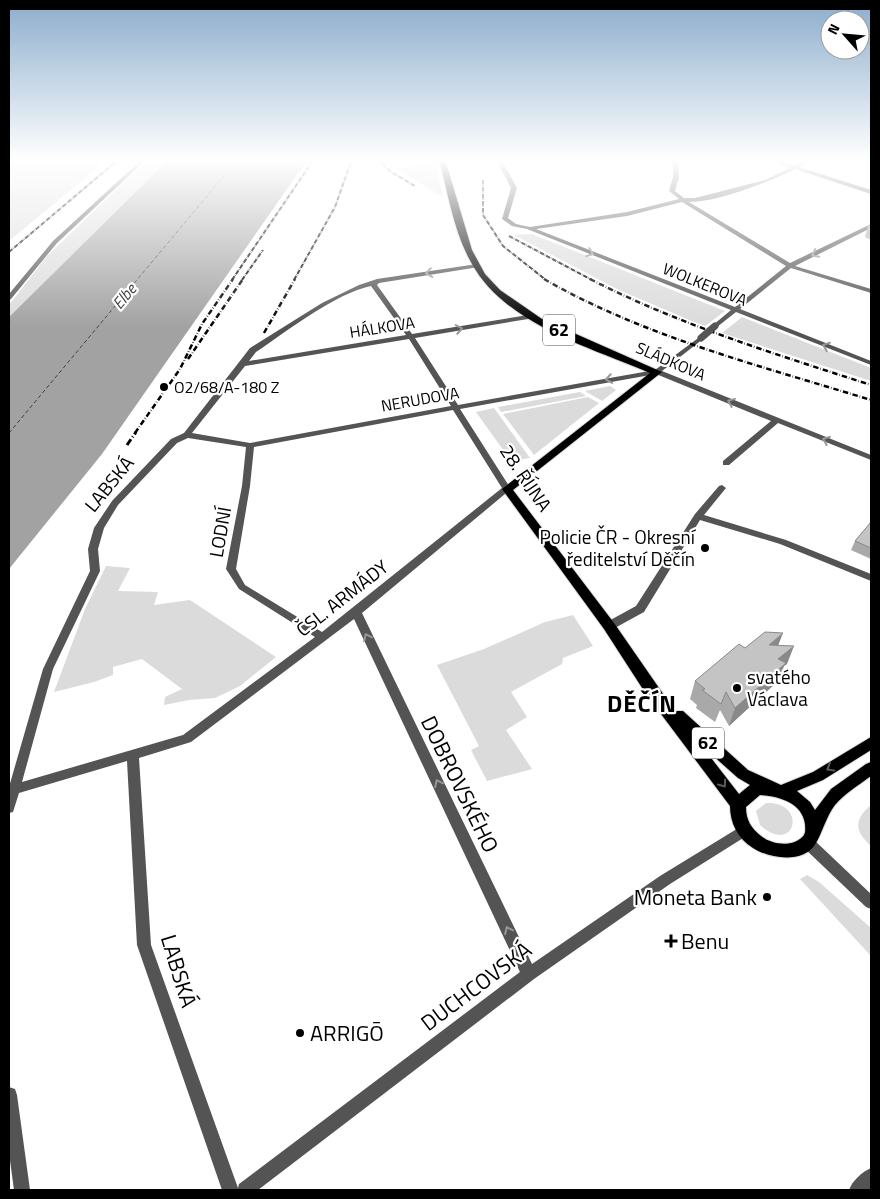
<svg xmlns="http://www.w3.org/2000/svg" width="880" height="1199" viewBox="0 0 880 1199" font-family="'Titillium Web',sans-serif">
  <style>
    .green { fill: #dbdbdb }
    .water { fill: #a2a2a2 }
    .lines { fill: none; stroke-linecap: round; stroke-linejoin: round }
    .ferry { stroke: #434343; stroke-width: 1; stroke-dasharray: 4 2.5; stroke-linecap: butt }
    .primary-casing { stroke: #dbdbdb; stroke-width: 2 }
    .street { fill: #545454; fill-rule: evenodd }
    .primary { fill: #000; fill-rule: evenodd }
    .rail-far2 { stroke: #000; stroke-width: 2; stroke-dasharray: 4.5 1 0.5 1; stroke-linecap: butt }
    .rail-far1 { stroke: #000; stroke-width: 2.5; stroke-dasharray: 5.5 2 0.5 2; stroke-linecap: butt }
    .rail { stroke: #000; stroke-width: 3; stroke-dasharray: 7 2.5 1 2.5; stroke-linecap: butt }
    .street-bridge { stroke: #545454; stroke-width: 7 }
    .wall { fill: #a9a9a9 }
    .shaded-wall { fill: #898989 }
    .building { fill: #c4c4c4; stroke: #898989 }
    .oneway { stroke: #989898 }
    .oneway2 { stroke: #595959 }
    .poi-dot { fill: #000; stroke: #fff; stroke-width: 2 }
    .labels { text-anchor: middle; stroke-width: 4.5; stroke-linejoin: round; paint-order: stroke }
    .far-street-label { font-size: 16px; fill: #000; stroke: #fff }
    .far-water-label { font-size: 16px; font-style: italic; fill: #434343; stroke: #fff }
    .far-poi-label { font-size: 16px; fill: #000; stroke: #fff; text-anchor: start }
    .shield { fill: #fff; stroke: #4c4c4c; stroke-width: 1 }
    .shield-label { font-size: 18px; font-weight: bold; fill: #000 }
    .street-label { font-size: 19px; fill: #000; stroke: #fff }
    .poi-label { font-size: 19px; fill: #000; stroke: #fff; text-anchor: end }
    .near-street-label { font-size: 22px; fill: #000; stroke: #fff }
    .near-poi-label { font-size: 22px; fill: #000; stroke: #fff; text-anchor: start }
    .district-label { font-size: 24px; font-weight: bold; letter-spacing: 1px; fill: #000; stroke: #fff }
  </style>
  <rect width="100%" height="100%" fill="#fff"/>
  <g class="green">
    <path d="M9,159h99l-99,82z"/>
    <path d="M149,159h20l-160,158v-12l38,-49z"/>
    <path d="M425,159h10l8,38 -46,-28 28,-6z"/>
    <path d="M532,234l193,77 -20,15 -11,-4 -75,-32 -105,-55z"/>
    <path d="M742,317l129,51v13l-149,-48z"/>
    <path d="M610,386l6,4 -14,11 -17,-10z"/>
    <path d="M580,392l6,4 -85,16 -3,-5z"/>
    <path d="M588,397l11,6 -65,52 -31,-41z"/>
    <path d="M494,408l36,50 -19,3 -35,-49z"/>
    <path d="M106,566l24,2 -12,23 40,1 -4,13 36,-5 86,57 -36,29 -25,12 -26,2 -25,5 1,-8 17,-8 -40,-30 -29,8v8l-19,7 -40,10 31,-83z"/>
    <path d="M573,615l20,31 -30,12 -1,6 -51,28 16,25 -21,13 26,39 -45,12 -16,-31 8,-4 -42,-81 47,-16 61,-27z"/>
    <path d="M766,803c42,-2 30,54 -6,22l-4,-14z"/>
    <path d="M871,805v41c-17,-15 -17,-27 0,-41z"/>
    <path d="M807,875l12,7 52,46v28l-71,-77z"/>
  </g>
  <path class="water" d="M169,159h139l-206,295 -93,115v-252z"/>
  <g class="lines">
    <path class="ferry" d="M9,433l229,-274"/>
    <g class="primary-casing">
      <path id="primary" d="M439,159h6l27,91 13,24 15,16 42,29 120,53 -149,118 101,133 61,88h8l65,59 33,15 32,-13 58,-35v13l-48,30 -26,11 13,11 5,8 16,-21 35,-25 5,-2v14c-12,9 -26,17 -36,29 -9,12 -12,26 -19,38 -12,21 -46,16 -63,5 -15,-9 -23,-25 -23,-42l-84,-112 -42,-65 -102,-140 148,-116c-59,-25 -145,-49 -178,-109 -18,-31 -24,-70 -33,-105zM701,745l37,33 12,7 -11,9zM760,795c18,1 42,7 45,29 0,4 1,7 -1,11 -10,13 -32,10 -43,1 -10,-8 -15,-16 -15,-29z"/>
    </g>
    <g class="street">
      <path d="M142,159h5l-90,84 -46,56 -2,1v-6l44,-53z"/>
      <path d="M494,159h5l5,5 13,24 -9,30 8,6 14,3 97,-15 52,-13 -10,-8 4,-14v-18h5l1,18 -4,14 9,7h11l70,-18 25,-12 -24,-9h8l20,7 13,-7h7l-15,8 72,23v4l-76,-25c-27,13 -76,33 -106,33l101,61 81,-39v4l-76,38 76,23v4l-80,-25 -51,41 131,52v4l-135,-53 -19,15h-4v-2l18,-15 -204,-81 -15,-3 -10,-7 9,-31 -12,-23zM682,202l104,64 -51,41 -199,-78 91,-13z"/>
      <path d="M477,264l2,1v2l-100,16 -2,2 35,49 116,-19 3,2 -3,2 -113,19 43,67 197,-35 46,-34 4,2 -2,1 -41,32 209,84v5l-93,-37 -49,42h-6v-4l48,-40 -115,-47 -196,35 51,80 -149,124 170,351 128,-88 80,-49 4,-2 4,2 2,4 -2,4 -78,49 -136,95 -276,211h-36l-85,-245 -10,-184 -108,32 -6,19 -4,1v-26l34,-118 47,-98 -2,-22 6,-21 18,-27 59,-62 13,-6 66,-85 72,-45 37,-18 18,-6zM371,286l35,49 -157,26 7,-9c31,-21 80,-59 115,-66zM409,339l42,67 -201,37 -58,-10 53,-67zM453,410l49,78 -180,144 -77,-47 -9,-16 14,-83 4,-39zM188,438l58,9 -4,39 -16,83 13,20 76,48 -132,98 -161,47 31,-113 47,-98 -2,-22 6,-21 14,-23 59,-62zM354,619l166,353 -281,212 -1,4 -87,-243 -12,-187 52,-16z"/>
      <path d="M722,485l4,3 -22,27 82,25 85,34v7l-91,-37 -80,-24 -56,92 -31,17h-8l-1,-3 1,-3 31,-17 59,-92 24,-28z"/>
      <path d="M808,837l5,2 58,55v15l-5,-2 -63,-60 -1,-4 1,-4z"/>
      <path d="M9,1087l6,2 2,6 13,95h-16l-5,-37z"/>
      <path d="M871,1168v20l-2,2h-20c3,-9 13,-18 22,-22z"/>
    </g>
    <use href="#primary" class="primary"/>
    <g class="rail-far2">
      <path d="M377,159l14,13 24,14"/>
      <path d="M483,180v35l20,31 43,34"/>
      <path d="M509,236l83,44"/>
      <path d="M9,252l110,-93"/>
      <path d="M232,280l82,-121"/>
      <path d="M242,280l21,-30"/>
      <path d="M294,280l41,-73 17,-48"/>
    </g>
    <g class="rail-far1">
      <path d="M544,279c101,58 217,87 327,121"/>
      <path d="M590,279c90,46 185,75 281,106"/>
      <path d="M264,333l31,-54"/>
      <path d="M188,359l55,-80"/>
      <path d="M135,433l45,-64 22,-45 31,-45"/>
    </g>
    <path class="rail" d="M127,445l9,-13"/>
    <path class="street-bridge" d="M701,338l14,-12"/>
  </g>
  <g class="wall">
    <path d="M871,225v15l-6,-3 3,-11z"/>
    <path d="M871,522v37l-20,-9 4,-9z"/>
    <path d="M778,645l9,19 -3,2 -6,15 -49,45 -9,-16 -5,12 -19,-14 1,-3 -7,-6 5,-18 50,-33z"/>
  </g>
  <g class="shaded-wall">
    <path d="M783,633l-7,18 -7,-6z"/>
    <path d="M794,646l-7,18 -3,2 -6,15 -49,45 6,-18 43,-49z"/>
  </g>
  <g class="building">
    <path d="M871,522v26l-16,-7z"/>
    <path d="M765,632l18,1 -14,12 25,1 -16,13 8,4 -51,45 -9,-16 -5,12 -19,-14 3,-1 -10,-8 44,-37 6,4z"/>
  </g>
  <defs><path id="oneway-chevron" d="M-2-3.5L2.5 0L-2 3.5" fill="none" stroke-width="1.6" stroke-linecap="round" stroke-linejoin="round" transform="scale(1.25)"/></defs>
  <g class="oneway">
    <use href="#oneway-chevron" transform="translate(590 253) rotate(22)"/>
    <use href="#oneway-chevron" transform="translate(815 254) rotate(153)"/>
    <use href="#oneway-chevron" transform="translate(429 273) rotate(171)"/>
    <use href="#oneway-chevron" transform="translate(459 329) rotate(-10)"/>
    <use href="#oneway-chevron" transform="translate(826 346) rotate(-159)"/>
    <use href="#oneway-chevron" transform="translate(609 379) rotate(170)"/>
    <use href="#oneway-chevron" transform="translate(731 402) rotate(-158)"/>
    <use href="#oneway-chevron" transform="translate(826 440) rotate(-158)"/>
    <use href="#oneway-chevron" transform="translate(367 637) rotate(-116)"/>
    <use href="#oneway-chevron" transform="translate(438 783) rotate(-116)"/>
    <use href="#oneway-chevron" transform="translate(508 930) rotate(-116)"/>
  </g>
  <g class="oneway2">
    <use href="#oneway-chevron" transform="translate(830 768) rotate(149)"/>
    <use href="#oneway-chevron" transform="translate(723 784) rotate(54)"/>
  </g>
  <linearGradient id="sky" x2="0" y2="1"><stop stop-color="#8cadcc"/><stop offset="0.49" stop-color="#fff"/><stop offset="1" stop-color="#fff" stop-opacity="0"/></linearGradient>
  <rect width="880" height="327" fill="url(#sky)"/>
  <g class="poi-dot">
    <circle cx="164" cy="387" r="5"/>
    <circle cx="705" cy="548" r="5"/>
    <circle cx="737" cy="688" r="5"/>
    <circle cx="767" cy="897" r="5"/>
    <path d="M668.5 933.5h5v5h5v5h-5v5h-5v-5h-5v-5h5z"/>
    <circle cx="300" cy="1033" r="5"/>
  </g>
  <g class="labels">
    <g class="far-street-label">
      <text transform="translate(705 284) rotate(22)" y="6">WOLKEROVA</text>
      <text transform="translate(382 327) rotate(-9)" y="6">HÁLKOVA</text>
      <text transform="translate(671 361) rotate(23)" y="6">SLÁDKOVA</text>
      <text transform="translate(420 399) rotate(-10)" y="6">NERUDOVA</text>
    </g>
    <g class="far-water-label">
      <text transform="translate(124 296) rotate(-50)" y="6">Elbe</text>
    </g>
    <g class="far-poi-label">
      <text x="174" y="393">O2/68/A-180 Z</text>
    </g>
    <g class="shield">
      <rect x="543" y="314.5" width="32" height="31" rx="4"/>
      <rect x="692" y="727.5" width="32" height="31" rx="4"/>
    </g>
    <g class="shield-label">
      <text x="559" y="336">62</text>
      <text x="708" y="749">62</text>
    </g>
    <g class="street-label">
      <text transform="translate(526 478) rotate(56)" y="7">28. ŘÍJNA</text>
      <text transform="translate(109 484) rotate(-51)" y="7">LABSKÁ</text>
      <text transform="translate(220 532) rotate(-80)" y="7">LODNÍ</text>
      <text transform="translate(342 598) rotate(-38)" y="7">ČSL. ARMÁDY</text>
    </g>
    <g class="poi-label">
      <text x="695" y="544">Policie ČR - Okresní<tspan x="695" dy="22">ředitelství Děčín</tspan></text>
      <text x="747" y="684" text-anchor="start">svatého<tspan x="747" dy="22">Václava</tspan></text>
    </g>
    <g class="near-street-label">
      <text transform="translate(460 784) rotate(64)" y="8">DOBROVSKÉHO</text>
      <text transform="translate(179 971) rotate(73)" y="8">LABSKÁ</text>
      <text transform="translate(476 986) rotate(-37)" y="8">DUCHCOVSKÁ</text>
    </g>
    <g class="near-poi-label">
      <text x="757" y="905" text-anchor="end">Moneta Bank</text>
      <text x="681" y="949">Benu</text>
      <text x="310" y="1041">ARRIGŌ</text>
    </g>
    <g class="district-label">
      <text x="642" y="712">DĚČÍN</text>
    </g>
  </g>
  <rect width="880" height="1199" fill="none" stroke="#000000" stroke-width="20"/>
  <g transform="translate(845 35) rotate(297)"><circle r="24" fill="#ffffff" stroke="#999999"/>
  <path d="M0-4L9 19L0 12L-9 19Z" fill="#000000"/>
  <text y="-8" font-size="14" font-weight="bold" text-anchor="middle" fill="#000000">N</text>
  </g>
</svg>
